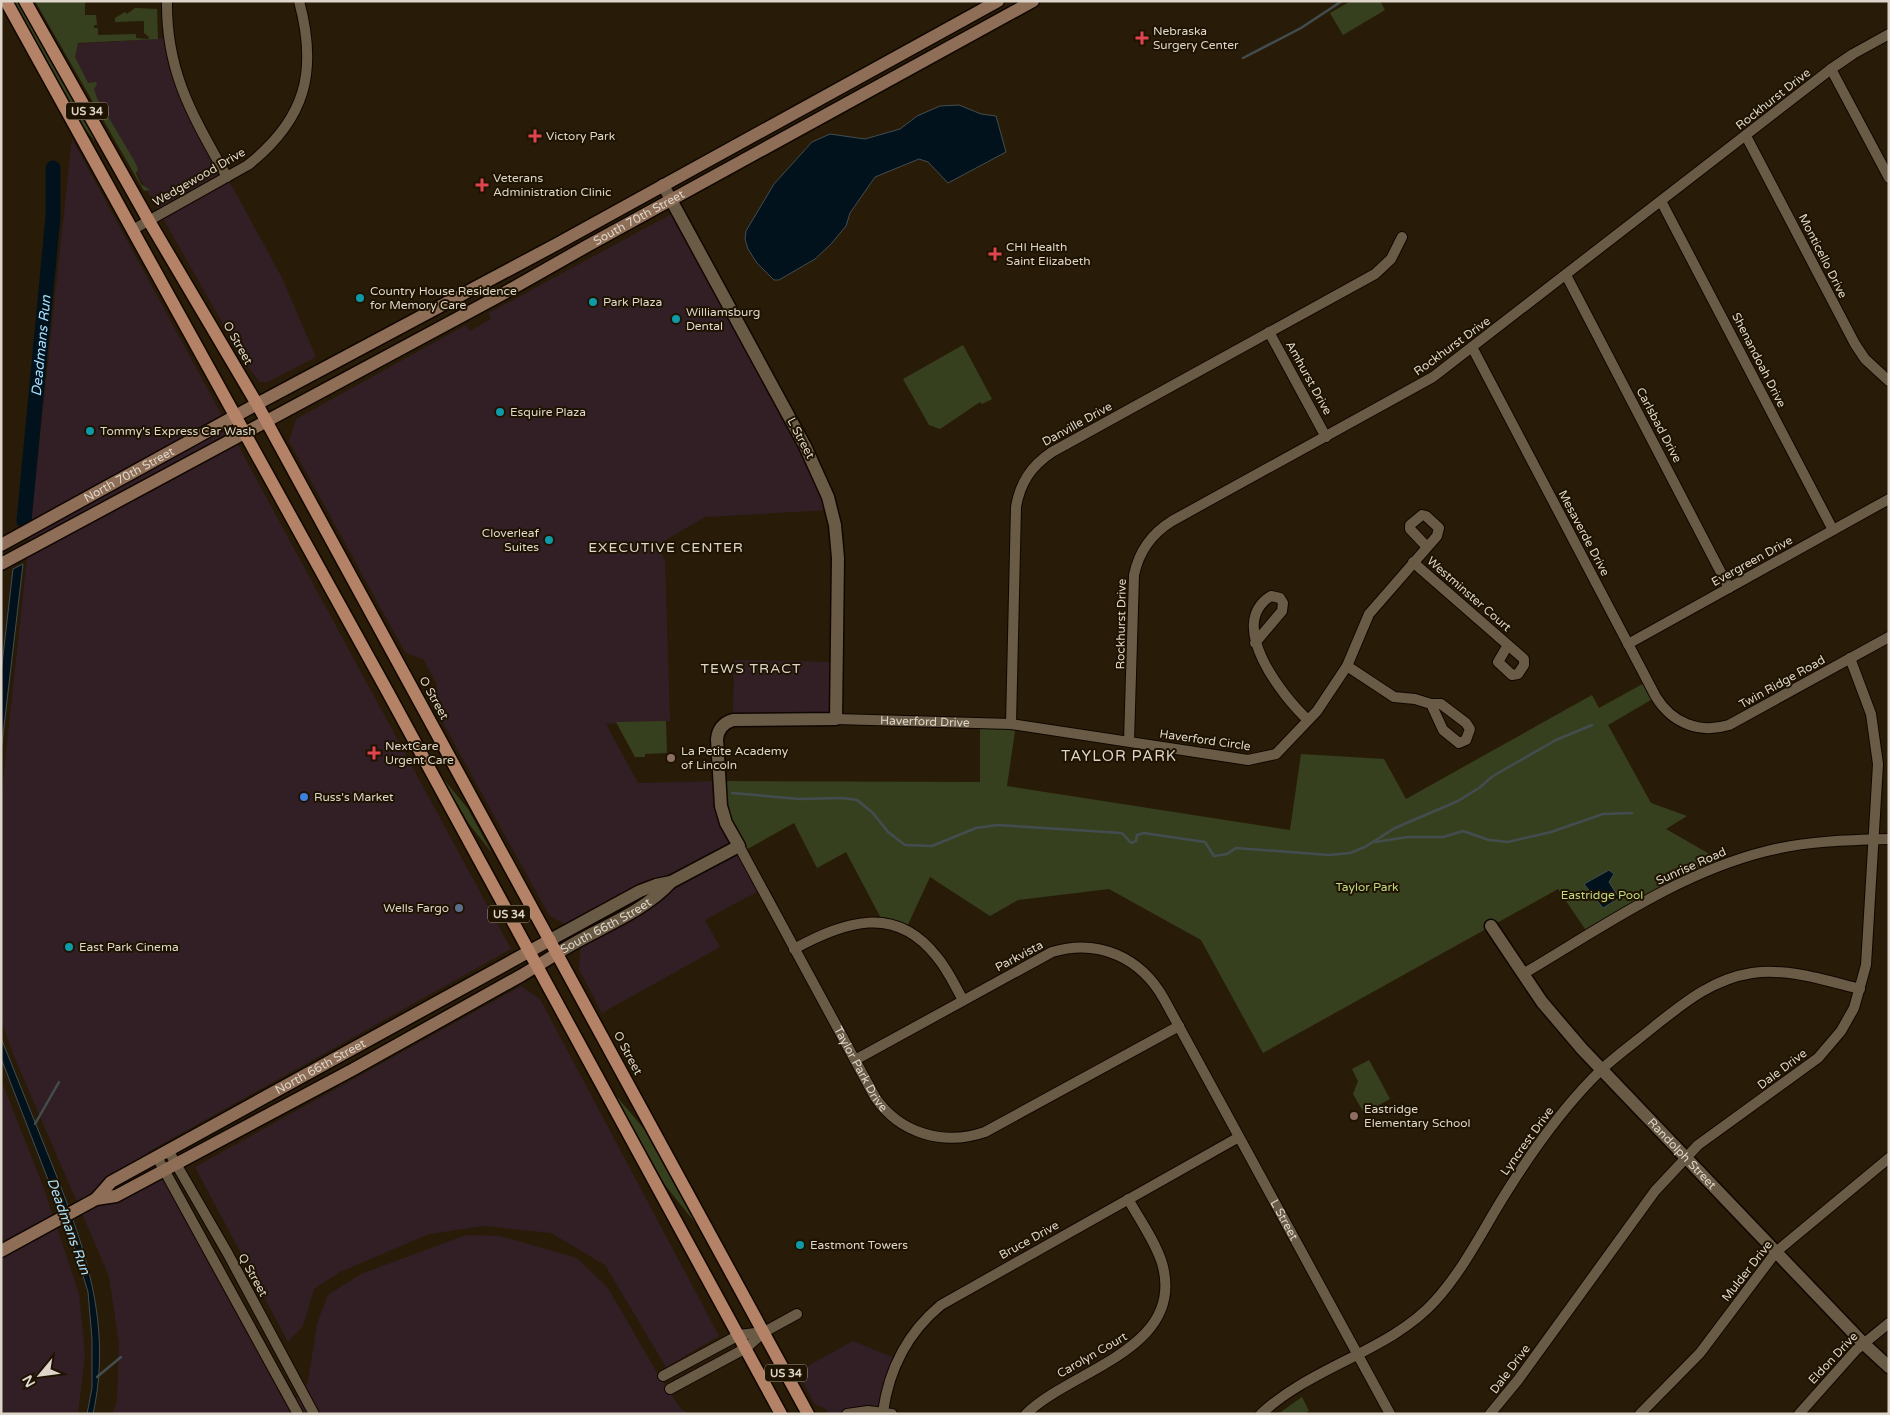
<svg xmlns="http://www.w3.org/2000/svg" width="1890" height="1415" viewBox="0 0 1890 1415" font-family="'Varela Round',sans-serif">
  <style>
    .commercial { fill: #321f25 }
    .green { fill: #37401e }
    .water { fill: #01121c; stroke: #434d50 }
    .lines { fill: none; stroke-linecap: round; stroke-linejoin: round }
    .stream { stroke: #434d50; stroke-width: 2.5 }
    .river { stroke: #01121c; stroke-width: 15 }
    .minor-casing { stroke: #100600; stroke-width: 12 }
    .tertiary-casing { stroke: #100600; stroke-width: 15 }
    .secondary-casing { stroke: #100600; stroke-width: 15 }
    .primary-casing { stroke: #100600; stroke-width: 15 }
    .minor { stroke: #695b45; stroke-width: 10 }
    .tertiary { stroke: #695b45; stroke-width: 12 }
    .secondary { stroke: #8e6e56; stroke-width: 12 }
    .primary { stroke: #b38267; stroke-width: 12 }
    .health-dot { fill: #e0444e; stroke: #1e1301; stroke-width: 2 }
    .culture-dot { fill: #0f9aa8; stroke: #1e1301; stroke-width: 2 }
    .education-dot { fill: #8d6e63; stroke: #1e1301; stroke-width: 2 }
    .shop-dot { fill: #3f7fe0; stroke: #1e1301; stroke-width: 2 }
    .service-dot { fill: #5c6f8a; stroke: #1e1301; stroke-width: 2 }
    .labels { text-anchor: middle; stroke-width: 4; stroke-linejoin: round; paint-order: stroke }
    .shield { fill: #1e1301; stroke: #a49c8e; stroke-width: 1 }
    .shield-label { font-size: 11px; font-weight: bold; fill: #ded6ca }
    .poi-label { font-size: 12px; fill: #ded6ca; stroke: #1e1301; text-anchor: start }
    .street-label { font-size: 12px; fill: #ded6ca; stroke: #1e1301 }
    .park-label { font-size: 12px; fill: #c1d881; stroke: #1e1301 }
    .water-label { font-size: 14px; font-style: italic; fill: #a8defc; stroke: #1e1301 }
    .neighbourhood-label { font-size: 14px; letter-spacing: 1px; fill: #ded6ca; stroke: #1e1301 }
    .quarter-label { font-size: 15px; letter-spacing: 1px; fill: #ded6ca; stroke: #1e1301 }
  </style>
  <rect width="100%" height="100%" fill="#281c08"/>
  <g class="commercial">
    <path d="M169,38l7,36 51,103 55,101 34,79 -48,25h-8l-13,-16 -175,-307 3,-15z"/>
    <path d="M72,139l439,810 -363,203 141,258 19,-28 9,-58 11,-29 33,-21 105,-39 34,1 77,22 31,30 49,85 24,36 9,5h-578l5,-12 2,-59 -10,-67 -96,-222 -12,-34v-220z"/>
    <path d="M677,211l154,299 -126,7 -48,28 8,16 5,160 -64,3 32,59 81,-2 43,108 -57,31 15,27 -118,66 -23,-44 2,-31 89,-55 -98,45 -23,-13 -117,-212 5,-18 -13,-25 -19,-8 -116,-211 7,-22 170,-94 4,6 21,-12 -2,-6z"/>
    <path d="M734,660l103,2 -1,57 -103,1z"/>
    <path d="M521,986l19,13 179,337 -53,31 -61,-102 -54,-32 -67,-7 -55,8 -89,38 -26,17 -11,37 -15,16 -93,-175z"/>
    <path d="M1,1080l42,106 36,108 6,61 -7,59h-77z"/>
    <path d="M853,1341l44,18 -14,53 9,2h-64l-2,-5 -11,-5 -18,-32z"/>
  </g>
  <g class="green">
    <path d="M11,1h7l81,145 -18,-22z"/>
    <path d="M35,1h50v14h11l1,10h-3v3h4v7l38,-1v4l12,1 1,-2 -5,-4v-12l-29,1v-4l10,-6 2,2 8,-6 22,1 1,30 -80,4 -3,14 13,26 8,-1 1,3 -3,4 3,9 38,64 3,7 -2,4 5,11 9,6 -6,1z"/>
    <path d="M1351,1h29l5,9 -42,25 -13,-22z"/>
    <path d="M963,345l29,54 -10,5 -2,-2 -40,27 -11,-4 -26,-46z"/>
    <path d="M1648,681l8,16 -48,28 43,78 36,13 -21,13 59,34 -136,72 -31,-46 -295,164 -62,-113 -92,-51 -91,11 -28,16 -60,-39 -25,54 -21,-7 -38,-72 -29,16 -23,-45 -52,29 -23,-71 261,1v-60l36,2 -9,62 283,44 11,-76 83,5 22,40 186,-104 7,13z"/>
    <path d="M666,721l1,32 -22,1v3h-10l-19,-35z"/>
    <path d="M441,776l27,33 24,44 -23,-29z"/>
    <path d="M1369,1060l21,39 -26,14 -11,-19 5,-13 -6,-12z"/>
    <path d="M613,1092l31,37 52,95 -31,-39z"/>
    <path d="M1302,1397l7,14 -6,3h-25z"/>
  </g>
  <g class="water">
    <path d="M959,105l22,9 15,2 10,36 -58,31 -20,-21 -9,-3 -44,18 -25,36 -4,13 -15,18 -16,15 -36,21h-5l-17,-17 -9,-14 -3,-10 1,-8 28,-47 38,-42 18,-8 35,5 35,-10 17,-13 23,-10z"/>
    <path d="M23,564l-22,188v-79l12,-104z"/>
    <path d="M1609,870l5,4 -5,8 10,16 -16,10 -19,-24z"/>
    <path d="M1,1038c17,41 33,83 50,124 33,83 62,161 42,252h-6l5,-26v-49l-4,-47 -12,-40 -75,-194z"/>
  </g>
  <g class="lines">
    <g class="stream">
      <path d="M1243,58l58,-30 41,-27"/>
      <path d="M732,793l67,6 43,-1 15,2 16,13 15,19 17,13 27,1 44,-18 21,-3 125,8 9,10 5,-2 1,-6 7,-2 61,9 9,14 13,-2 9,-6 93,7 21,-2 15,-6 30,-19 63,-27 21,-13 14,-12 63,-36 36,-15"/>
      <path d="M1375,842l33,-5h35l20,-6 26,9 19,2 43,-10 52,-18 29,-1"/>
      <path d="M35,1124l24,-42"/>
      <path d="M97,1377l24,-20"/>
    </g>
    <path class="river" id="s1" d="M24,521l29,-304v-49"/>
    <g class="minor-casing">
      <g id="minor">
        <path d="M167,1c-1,72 26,115 60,176"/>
        <path d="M1831,69l58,109"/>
        <path d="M1746,136l109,208 10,15 24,22"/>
        <path d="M1661,201l172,329"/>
        <path d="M134,229l114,-64c58,-46 70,-94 51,-164"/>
        <path d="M1566,275l163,313"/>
        <path d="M1269,332l57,105"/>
        <path d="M1472,347l184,350c16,26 43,37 73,28l160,-88"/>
        <path d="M1413,562l9,8 102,89v6l-6,9 -6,1 -14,-13 10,-17"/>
        <path d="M1255,643l27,-32 1,-8 -3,-5 -9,-2c-46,28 12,101 37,124"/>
        <path d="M1628,644l261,-145"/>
        <path d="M1347,666l47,31 21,2 16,5h10l25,19 4,6 -4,11 -7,3 -16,-13 -12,-26"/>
        <path id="s2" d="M836,719l175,5 237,36 28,-6 41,-43 30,-45 22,-52 68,-78 2,-8 -13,-12 -4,-1 -12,10v4l17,18"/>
        <path d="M1011,724l5,-217c4,-24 15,-41 36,-55l323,-178 16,-15 11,-22"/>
        <path d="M1129,741l5,-166c5,-24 17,-41 38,-54l261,-144 398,-308 22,-15 36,-20"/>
        <path id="s3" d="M739,846l136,251c25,37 69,49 110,35l194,-106"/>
        <path d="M794,949c50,-27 101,-46 143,8 11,13 18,29 26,43"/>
        <path d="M1523,974c78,-46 155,-101 244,-123 40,-10 81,-11 122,-12"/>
        <path id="s4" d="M855,1060l197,-108c47,-14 89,6 112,47l226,415"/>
        <path d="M168,1150l60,104 86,160"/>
        <path d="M157,1157l141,257"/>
        <path d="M663,1376l76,-41 25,-3"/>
        <path d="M670,1389l76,-41 18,-16 33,-18"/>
        <path d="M883,1412c6,-43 24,-79 58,-107l298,-168"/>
        <path d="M847,1414l21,-3 24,3"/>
        <path d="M1026,1414c46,-45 161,-65 136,-151 -7,-22 -22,-43 -34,-64"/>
        <path d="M1261,1414c51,-48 129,-63 174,-113 31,-34 51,-78 76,-116 26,-41 55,-81 90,-115 17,-16 37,-30 55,-45 29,-23 57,-46 96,-52 37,-5 72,7 108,16"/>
        <path d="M1490,1414l28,-34 137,-189 43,-46 120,-87 23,-27 13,-23 12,-43 12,-201 -7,-50 -21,-56"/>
        <path d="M1640,1414l60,-61 76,-101 113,-94"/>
        <path d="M1799,1414l57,-64 33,-27"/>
      </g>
    </g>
    <g class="tertiary-casing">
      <g id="tertiary">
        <path id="s5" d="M1491,926l51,76 40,47 281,294 26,24"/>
        <path d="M550,940l90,-49 16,-6 15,-3 68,-36 -13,-23 -5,-17 -4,-67c1,-10 6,-16 16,-19l103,-1 2,-161 -3,-33 -7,-28 -23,-51 -142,-261"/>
        <path id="s6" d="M558,953c36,-24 83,-38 113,-71"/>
      </g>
    </g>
    <g class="secondary-casing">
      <g id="secondary">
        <path id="s7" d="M1,545l256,-141 300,-160 441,-243"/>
        <path id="s8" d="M1,564l498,-268 88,-50 446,-245"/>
        <path d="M96,1199l20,-3 236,-126 170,-95 36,-22"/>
        <path id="s9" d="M1,1251l95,-52 15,-17 439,-242"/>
      </g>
    </g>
    <g class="primary-casing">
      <g id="primary">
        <path d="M6,1l379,686 396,727"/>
        <path d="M25,1l124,220 108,183 551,1010"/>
      </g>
    </g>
    <use href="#minor" class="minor"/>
    <use href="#tertiary" class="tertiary"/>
    <use href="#secondary" class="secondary"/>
    <use href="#primary" class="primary"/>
  </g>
  <g class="health-dot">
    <path d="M1139.5 30.5h5v5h5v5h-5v5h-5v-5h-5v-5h5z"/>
    <path d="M532.5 128.5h5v5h5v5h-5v5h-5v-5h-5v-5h5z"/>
    <path d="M479.5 177.5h5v5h5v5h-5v5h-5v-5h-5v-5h5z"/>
    <path d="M992.5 246.5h5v5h5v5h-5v5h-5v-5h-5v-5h5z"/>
    <path d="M371.5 745.5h5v5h5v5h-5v5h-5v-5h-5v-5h5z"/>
  </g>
  <g class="culture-dot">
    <circle cx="360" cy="298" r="5"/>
    <circle cx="593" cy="302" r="5"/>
    <circle cx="676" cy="319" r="5"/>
    <circle cx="500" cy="412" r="5"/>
    <circle cx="90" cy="431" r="5"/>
    <circle cx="549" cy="540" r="5"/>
    <circle cx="69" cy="947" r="5"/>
    <circle cx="800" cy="1245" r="5"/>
  </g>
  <g class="education-dot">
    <circle cx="671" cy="758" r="5"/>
    <circle cx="1354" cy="1116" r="5"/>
  </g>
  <circle class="shop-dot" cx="304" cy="797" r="5"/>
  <circle class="service-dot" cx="459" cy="908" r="5"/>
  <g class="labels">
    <g class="shield">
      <rect x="66" y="102.5" width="42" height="17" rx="4"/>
      <rect x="488" y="905.5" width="42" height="17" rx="4"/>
      <rect x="765" y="1364.5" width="42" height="17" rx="4"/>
    </g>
    <g class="shield-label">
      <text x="87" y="115">US 34</text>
      <text x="509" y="918">US 34</text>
      <text x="786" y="1377">US 34</text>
    </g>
    <g class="poi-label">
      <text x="1153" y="35">Nebraska<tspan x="1153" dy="14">Surgery Center</tspan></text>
      <text x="546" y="140">Victory Park</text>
      <text x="493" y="182">Veterans<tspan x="493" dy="14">Administration Clinic</tspan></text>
      <text x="1006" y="251">CHI Health<tspan x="1006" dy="14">Saint Elizabeth</tspan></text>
      <text x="370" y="295">Country House Residence<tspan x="370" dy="14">for Memory Care</tspan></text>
      <text x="603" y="306">Park Plaza</text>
      <text x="686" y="316">Williamsburg<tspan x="686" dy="14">Dental</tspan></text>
      <text x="510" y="416">Esquire Plaza</text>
      <text x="100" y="435">Tommy's Express Car Wash</text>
      <text x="539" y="537" text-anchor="end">Cloverleaf<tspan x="539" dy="14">Suites</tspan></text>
      <text x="385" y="750">NextCare<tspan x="385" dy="14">Urgent Care</tspan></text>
      <text x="681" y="755">La Petite Academy<tspan x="681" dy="14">of Lincoln</tspan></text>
      <text x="314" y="801">Russ's Market</text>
      <text x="449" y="912" text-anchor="end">Wells Fargo</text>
      <text x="79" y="951">East Park Cinema</text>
      <text x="1364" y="1113">Eastridge<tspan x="1364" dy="14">Elementary School</tspan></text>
      <text x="810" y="1249">Eastmont Towers</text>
    </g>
    <g class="street-label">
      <text transform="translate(1773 99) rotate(-38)" y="4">Rockhurst Drive</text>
      <text transform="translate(199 177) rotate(-30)" y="4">Wedgewood Drive</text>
      <text dy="4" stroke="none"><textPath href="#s8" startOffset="726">South 70th Street</textPath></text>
      <text transform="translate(1823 256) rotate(63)" y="4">Monticello Drive</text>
      <text transform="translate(238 343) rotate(61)" y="4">O Street</text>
      <text transform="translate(1452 346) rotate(-36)" y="4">Rockhurst Drive</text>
      <text transform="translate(1759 360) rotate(63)" y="4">Shenandoah Drive</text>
      <text transform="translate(1309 378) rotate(61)" y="4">Amhurst Drive</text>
      <text transform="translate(1077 424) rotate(-29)" y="4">Danville Drive</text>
      <text transform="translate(1659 425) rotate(62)" y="4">Carlsbad Drive</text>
      <text transform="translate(801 438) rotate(62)" y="4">L Street</text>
      <text dy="4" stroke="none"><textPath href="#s7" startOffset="146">North 70th Street</textPath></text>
      <text transform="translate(1584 533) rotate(62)" y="4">Mesaverde Drive</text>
      <text transform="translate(1752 561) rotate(-29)" y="4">Evergreen Drive</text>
      <text transform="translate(1469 594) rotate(41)" y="4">Westminster Court</text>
      <text transform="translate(1121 624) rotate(-89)" y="4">Rockhurst Drive</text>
      <text transform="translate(1782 682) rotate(-29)" y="4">Twin Ridge Road</text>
      <text transform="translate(434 698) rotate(61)" y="4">O Street</text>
      <text dy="4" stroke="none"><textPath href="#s2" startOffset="89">Haverford Drive</textPath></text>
      <text transform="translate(1205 740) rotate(8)" y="4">Haverford Circle</text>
      <text transform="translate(1691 866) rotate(-24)" y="4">Sunrise Road</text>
      <text dy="4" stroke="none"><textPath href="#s6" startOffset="55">South 66th Street</textPath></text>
      <text transform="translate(1019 956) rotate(-28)" y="4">Parkvista</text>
      <text transform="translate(628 1053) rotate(62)" y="4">O Street</text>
      <text dy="4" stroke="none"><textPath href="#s9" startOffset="370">North 66th Street</textPath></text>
      <text dy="4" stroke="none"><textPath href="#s3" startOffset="254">Taylor Park Drive</textPath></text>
      <text transform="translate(1782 1069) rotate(-37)" y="4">Dale Drive</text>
      <text transform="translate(1527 1141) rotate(-54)" y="4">Lyncrest Drive</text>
      <text dy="4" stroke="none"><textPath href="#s5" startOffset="298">Randolph Street</textPath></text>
      <text dy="4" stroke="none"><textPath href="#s4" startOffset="608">L Street</textPath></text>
      <text transform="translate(1029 1240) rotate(-29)" y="4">Bruce Drive</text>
      <text transform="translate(1747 1271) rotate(-52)" y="4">Mulder Drive</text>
      <text transform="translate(253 1275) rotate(61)" y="4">Q Street</text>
      <text transform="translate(1092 1355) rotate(-30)" y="4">Carolyn Court</text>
      <text transform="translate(1833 1358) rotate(-47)" y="4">Eldon Drive</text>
      <text transform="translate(1510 1369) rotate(-53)" y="4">Dale Drive</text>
    </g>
    <g class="park-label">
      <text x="1367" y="891">Taylor Park</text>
      <text x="1602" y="899">Eastridge Pool</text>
    </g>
    <g class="water-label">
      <text dy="5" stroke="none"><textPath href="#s1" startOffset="176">Deadmans Run</textPath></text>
      <text transform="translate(69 1226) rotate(70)" y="5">Deadmans Run</text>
    </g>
    <g class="neighbourhood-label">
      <text x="666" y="552">EXECUTIVE CENTER</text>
      <text x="751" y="673">TEWS TRACT</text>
    </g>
    <g class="quarter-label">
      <text x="1119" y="761">TAYLOR PARK</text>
    </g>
  </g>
  <rect width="1890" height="1415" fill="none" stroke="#ded6ca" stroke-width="5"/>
  <g transform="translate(40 1375) rotate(241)" stroke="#1e1301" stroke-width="4" paint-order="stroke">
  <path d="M0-4L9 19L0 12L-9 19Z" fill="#ded6ca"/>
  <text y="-8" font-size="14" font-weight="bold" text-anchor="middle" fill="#ded6ca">N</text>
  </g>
</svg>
